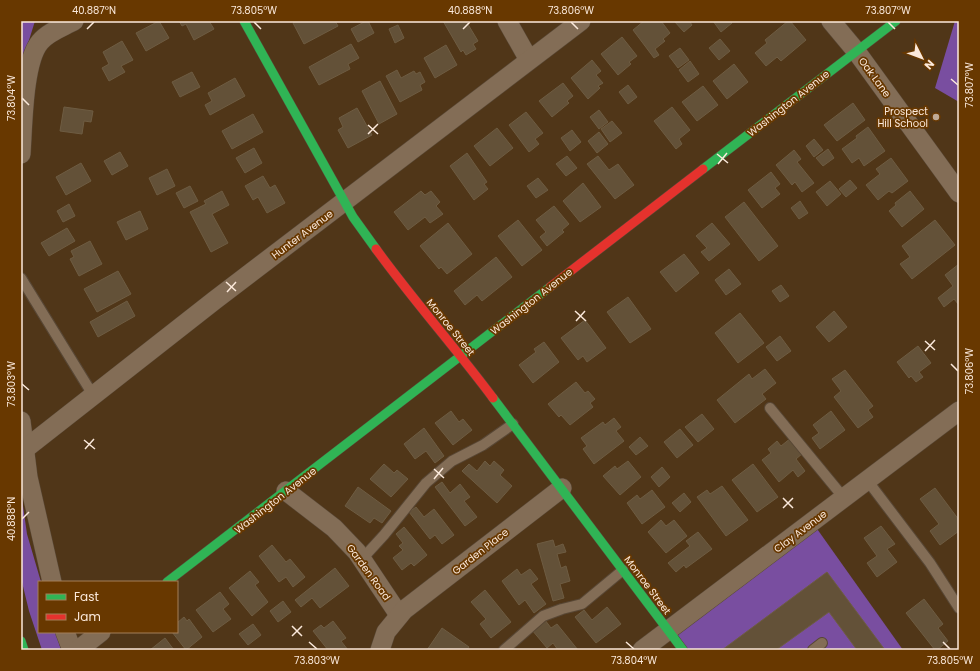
<svg xmlns="http://www.w3.org/2000/svg" width="980" height="671" viewBox="0 0 980 671" font-family="Poppins,sans-serif">
  <style>
    .green { fill: #794ea0 }
    .building { fill: #635138; stroke: #6e5c42 }
    .lines { fill: none; stroke-linecap: round; stroke-linejoin: round }
    .lane-casing { stroke: #584735; stroke-width: 12 }
    .street-casing { stroke: #584735; stroke-width: 20 }
    .fast-casing { stroke: #584735; stroke-width: 10 }
    .jam-casing { stroke: #584735; stroke-width: 10 }
    .lane { stroke: #836d56; stroke-width: 10 }
    .street { stroke: #836d56; stroke-width: 19 }
    .fast { stroke: #30b455; stroke-width: 9 }
    .jam { stroke: #e5322d; stroke-width: 9 }
    .ticks { fill: none; stroke: #fbe9db; stroke-width: 1.5 }
    .poi-dot { fill: #bfaa97; stroke: #683800; stroke-width: 1.5 }
    .labels { text-anchor: middle; stroke-width: 3.5; stroke-linejoin: round; paint-order: stroke }
    .street-label { font-size: 10px; fill: #fbe9db; stroke: #683800 }
    .poi-label { font-size: 10px; fill: #fbe9db; stroke: #683800; text-anchor: end }
    .neatline { fill: none; stroke: #fbe9db; stroke-width: 1.5 }
    .ticks-label { font-size: 10px; text-anchor: middle; fill: #fbe9db }
  </style>
  <rect width="100%" height="100%" fill="#503618"/>
  <g class="green">
    <path d="M21,21h14l-14,45z"/>
    <path d="M955,21h4v81l-24,-14z"/>
    <path d="M21,492l6,42 14,48h-2v50h17l5,18h-19l-13,-39 -8,-33z"/>
    <path d="M815,526l88,124h-215l-14,-18z"/>
  </g>
  <g class="building">
    <path d="M159,21l10,17 -23,13 -10,-18z"/>
    <path d="M179,21h30l5,8 -20,11 -8,-16 -4,2z"/>
    <path d="M296,21h39l3,5 -34,18 -11,-21z"/>
    <path d="M366,21h2l6,12 -16,9 -7,-13z"/>
    <path d="M443,21h23l12,20 -5,3 3,5 -10,6 -3,-5 -2,2z"/>
    <path d="M644,21h17l9,12 -7,6 2,2 -10,8 4,6 -5,3 -21,-28z"/>
    <path d="M674,21h17l-1,1 2,3 -8,7z"/>
    <path d="M713,21h18l1,2 -11,9z"/>
    <path d="M788,21h2l16,19 -25,21 -4,-4 -11,9 -11,-13 12,-10 -2,-3z"/>
    <path d="M398,25l6,13 -9,5 -6,-14z"/>
    <path d="M622,37l15,19 -8,6 2,2 -13,11 -17,-21z"/>
    <path d="M720,39l10,12 -11,9 -10,-12z"/>
    <path d="M122,41l11,19 -12,6 4,6 -16,9 -7,-13 7,-4 -6,-12z"/>
    <path d="M351,44l8,14 -11,6 2,5 -31,16 -10,-18z"/>
    <path d="M446,45l11,20 -22,13 -11,-20z"/>
    <path d="M680,48l9,12 -11,8 -9,-12z"/>
    <path d="M592,60l9,11 -5,4 7,8 -5,3 2,2 -12,11 -17,-21z"/>
    <path d="M690,61l9,13 -11,8 -9,-12z"/>
    <path d="M734,64l14,18 -21,17 -14,-18z"/>
    <path d="M397,70l4,8 13,-7 2,3 4,-2 5,10 -5,3 2,5 -22,12 -14,-26z"/>
    <path d="M192,72l8,15 -20,10 -8,-15z"/>
    <path d="M235,78l10,18 -35,19 -5,-10 7,-4 -4,-8z"/>
    <path d="M380,81l17,33 -18,10 -17,-33z"/>
    <path d="M563,83l10,13 -6,5 2,2 -17,14 -13,-16z"/>
    <path d="M628,85l9,12 -9,7 -9,-12z"/>
    <path d="M703,86l15,19 -21,16 -15,-19z"/>
    <path d="M853,103l12,17 -28,21 -13,-16z"/>
    <path d="M64,107l29,4 -2,11 -7,-1 -2,13 -22,-3z"/>
    <path d="M672,107l18,23 -11,9 3,5 -6,5 -22,-28z"/>
    <path d="M357,108l15,27 -24,13 -10,-18 5,-3 -4,-9z"/>
    <path d="M599,110l9,12 -9,7 -9,-12z"/>
    <path d="M526,112l17,21 -8,6 4,5 -10,8 -20,-27z"/>
    <path d="M253,114l10,18 -31,17 -10,-18z"/>
    <path d="M612,121l10,12 -12,9 -9,-13z"/>
    <path d="M868,127l17,24 -21,15 -5,-8 -7,5 -10,-14 15,-11 -1,-2z"/>
    <path d="M497,128l16,20 -23,18 -16,-20z"/>
    <path d="M572,130l9,12 -11,9 -9,-13z"/>
    <path d="M599,132l9,12 -11,9 -9,-12z"/>
    <path d="M814,139l9,11 -9,7 -8,-11z"/>
    <path d="M254,148l8,15 -17,10 -9,-15z"/>
    <path d="M828,149l6,9 -11,8 -7,-8z"/>
    <path d="M794,150l7,9 -4,3 17,21 -12,9 -7,-10 -3,3 -16,-20z"/>
    <path d="M120,152l8,14 -16,9 -8,-14z"/>
    <path d="M467,153l20,29 -3,2 4,5 -14,11 -24,-34z"/>
    <path d="M567,156l10,12 -11,8 -10,-12z"/>
    <path d="M598,156l11,14 9,-6 16,21 -19,14 -28,-35z"/>
    <path d="M891,158l17,23 -16,12 -3,-2 -11,9 -12,-15 14,-11 -4,-5z"/>
    <path d="M81,163l10,18 -25,14 -10,-18z"/>
    <path d="M167,169l8,17 -18,9 -8,-17z"/>
    <path d="M771,172l9,12 -5,4 5,6 -18,14 -14,-18z"/>
    <path d="M263,176l7,12 5,-3 10,18 -18,10 -9,-16 -5,3 -8,-14z"/>
    <path d="M538,178l10,12 -12,8 -9,-12z"/>
    <path d="M850,180l7,8 -11,9 -7,-8z"/>
    <path d="M830,181l11,13 -14,12 -11,-14z"/>
    <path d="M583,183l18,24 -21,15 -17,-21z"/>
    <path d="M190,186l8,15 -14,7 -8,-15z"/>
    <path d="M222,191l7,14 -17,9 16,29 -17,9 -21,-40 16,-8 -2,-3z"/>
    <path d="M421,191l4,4 6,-4 9,11 -4,4 7,8 -13,9 -5,-6 -17,13 -14,-18z"/>
    <path d="M910,191l14,18 -22,18 -13,-16 7,-6 -1,-2z"/>
    <path d="M800,201l8,12 -9,6 -8,-11z"/>
    <path d="M744,202l34,44 -19,15 -34,-44z"/>
    <path d="M69,204l6,12 -12,6 -6,-11z"/>
    <path d="M554,206l15,18 -7,6 2,2 -17,14 -7,-9 6,-5 -10,-12z"/>
    <path d="M140,211l8,18 -22,11 -9,-18z"/>
    <path d="M518,220l24,30 -20,16 -24,-30z"/>
    <path d="M935,220l20,25 -43,34 -12,-15 10,-7 -8,-11z"/>
    <path d="M448,223l24,31 -25,20 -6,-7 -2,2 -19,-23z"/>
    <path d="M712,223l18,21 -21,17 -8,-9 6,-4 -11,-12z"/>
    <path d="M67,228l8,13 -26,15 -8,-13z"/>
    <path d="M90,241l12,23 -23,12 -9,-17 4,-2 -3,-6z"/>
    <path d="M684,254l15,19 -23,19 -16,-20z"/>
    <path d="M496,257l16,20 -30,24 -5,-6 -12,10 -11,-14z"/>
    <path d="M959,264v41l-5,-6 -10,8 -6,-9 15,-12 -8,-11z"/>
    <path d="M729,269l12,15 -15,11 -11,-15z"/>
    <path d="M118,271l13,23 -34,18 -13,-23z"/>
    <path d="M781,285l8,11 -9,6 -8,-11z"/>
    <path d="M628,297l23,32 -21,14 -23,-31z"/>
    <path d="M127,301l8,15 -37,21 -8,-15z"/>
    <path d="M834,311l13,16 -18,15 -13,-15z"/>
    <path d="M740,313l24,30 -26,20 -23,-30z"/>
    <path d="M585,320l21,28 -19,14 -4,-6 -5,4 -17,-22z"/>
    <path d="M780,336l11,15 -14,10 -11,-14z"/>
    <path d="M544,342l15,20 -26,21 -14,-18 17,-13 -2,-3z"/>
    <path d="M918,346l13,17 -12,9 4,5 -7,5 -5,-6 -2,2 -12,-16z"/>
    <path d="M765,369l11,14 -14,11 4,5 -31,24 -18,-23 32,-26 3,5z"/>
    <path d="M845,370l28,36 -5,4 5,7 -15,11 -24,-31 7,-6 -9,-12z"/>
    <path d="M576,382l9,11 3,-2 7,8 -5,4 3,4 -23,18 -9,-10 -2,2 -11,-13z"/>
    <path d="M451,411l8,11 4,-3 9,11 -19,15 -18,-22z"/>
    <path d="M831,411l14,19 -25,19 -8,-11 7,-5 -6,-8z"/>
    <path d="M702,414l12,15 -16,13 -13,-15z"/>
    <path d="M614,418l7,9 -5,4 8,10 -30,23 -11,-15 4,-3 -6,-8 22,-16 2,3z"/>
    <path d="M424,428l20,28 -9,7 -9,-12 -11,8 -11,-15z"/>
    <path d="M680,429l13,16 -16,13 -13,-16z"/>
    <path d="M640,437l8,9 -12,9 -7,-8z"/>
    <path d="M791,438l12,15 -7,6 9,12 -7,6 -5,-7 -14,12 -17,-22 9,-7 -3,-4 9,-8 4,5z"/>
    <path d="M485,461l5,5 4,-5 10,9 -4,5 12,11 -15,17 -35,-32 7,-7 8,7z"/>
    <path d="M628,461l13,16 -21,18 -17,-19 12,-10 2,3z"/>
    <path d="M384,464l10,9 3,-3 11,9 -17,18 -21,-18z"/>
    <path d="M753,464l25,33 -21,15 -25,-32z"/>
    <path d="M662,467l8,10 -11,10 -8,-10z"/>
    <path d="M442,482l8,11 10,-9 10,13 -6,4 13,16 -12,9 -30,-39z"/>
    <path d="M722,486l26,34 -22,16 -29,-39 10,-7 3,4z"/>
    <path d="M358,487l33,24 -9,12 -8,-5 -4,5 -25,-17z"/>
    <path d="M935,488l24,32v11l-19,14 -10,-14 9,-7 -19,-25z"/>
    <path d="M652,490l13,17 -23,17 -15,-21 10,-8 3,4z"/>
    <path d="M684,493l7,9 -11,10 -8,-9z"/>
    <path d="M416,507l8,10 10,-8 20,26 -12,9 -7,-9 -5,4 -21,-27z"/>
    <path d="M661,520l5,6 8,-6 13,16 -21,17 -18,-21z"/>
    <path d="M881,526l14,18 -8,5 10,13 -20,15 -10,-14 10,-7 -13,-18z"/>
    <path d="M404,527l23,28 -13,11 -3,-3 -9,7 -9,-12 10,-8 -4,-4 4,-3 -7,-9z"/>
    <path d="M698,532l14,17 -26,19 -2,-3 -8,7 -8,-9 22,-17 -4,-5z"/>
    <path d="M553,540l2,7 8,-3 3,8 -9,2 4,14 5,-2 4,15 -10,3 4,14 -11,3 -16,-57z"/>
    <path d="M272,545l14,17 4,-3 15,18 -12,10 -7,-10 -7,5 -20,-26z"/>
    <path d="M335,568l14,18 -29,22 -8,-10 -11,9 -6,-7z"/>
    <path d="M517,569l4,6 9,-6 8,10 -7,5 15,20 -12,9 -9,-13 -6,5 -17,-24z"/>
    <path d="M250,571l9,11 -4,3 13,17 -16,14 -23,-28z"/>
    <path d="M827,572l58,78h-28l-28,-38 -53,38h-54z"/>
    <path d="M485,590l26,32 -20,16 -11,-14 6,-5 -15,-17z"/>
    <path d="M220,592l9,12 -6,5 8,10 -18,13 -17,-22z"/>
    <path d="M924,599l19,25 -5,4 10,13 -11,9h-2l-29,-37z"/>
    <path d="M283,601l8,11 -13,10 -8,-11z"/>
    <path d="M607,607l14,17 -25,19 -21,-26 9,-7 8,10z"/>
    <path d="M184,617l3,4 2,-2 13,18 -16,13 -14,-18h5v-9z"/>
    <path d="M545,620l6,8 6,-4 21,26h-20l-5,-7 -6,5 -15,-18z"/>
    <path d="M333,621l13,17 -5,3 7,9h-20l-15,-19 8,-6 3,3z"/>
    <path d="M253,624l8,11 -13,10 -9,-11z"/>
    <path d="M442,628l27,19 -2,3 -20,-1 -1,1h-19z"/>
    <path d="M165,638l9,12h-24z"/>
  </g>
  <g class="lines">
    <g class="lane-casing">
      <g id="lane">
        <path d="M21,278l72,117"/>
        <path d="M770,408l74,90"/>
        <path d="M867,480l63,83 29,45"/>
        <path d="M362,559l22,-24 42,-52 26,-22 31,-16 30,-21"/>
        <path d="M504,650l39,-34 19,-7 20,-5 41,-34"/>
        <path d="M813,650l9,-7"/>
      </g>
    </g>
    <g class="street-casing">
      <g id="street">
        <path d="M507,21l22,39"/>
        <path d="M831,21l25,30 103,142"/>
        <path d="M21,154c2,-27 2,-92 19,-112 8,-10 23,-15 34,-21"/>
        <path d="M21,421l7,56 24,105"/>
        <path d="M25,449l190,-149 366,-279"/>
        <path d="M286,491l48,37 23,24 42,63"/>
        <path d="M65,632l7,18"/>
        <path d="M78,650l23,-18"/>
        <path d="M380,650l6,-18 18,-22 158,-122"/>
        <path d="M642,650l317,-239"/>
      </g>
    </g>
    <g class="fast-casing">
      <g id="fast">
        <path d="M244,21l109,196 23,32"/>
        <path d="M703,169l193,-148"/>
        <path d="M493,398l190,252"/>
        <path d="M167,582l383,-295"/>
        <path d="M21,641l3,9"/>
      </g>
    </g>
    <g class="jam-casing">
      <g id="jam">
        <path d="M376,249c37,51 79,98 117,149"/>
        <path d="M550,287l153,-118"/>
      </g>
    </g>
    <use href="#lane" class="lane"/>
    <use href="#street" class="street"/>
    <use href="#fast" class="fast"/>
    <use href="#jam" class="jam"/>
  </g>
  <path class="ticks" d="M254,22l7,7M571,22l7,7M888,22l7,7M87,29l7,-7M463,29l7,-7M951,79l7,6M22,98l7,7M368,125l10,9M368,134l10,-10M717,154l11,9M718,164l9,-11M226,282l10,9M227,292l9,-10M575,311l11,10M576,321l9,-10M925,341l10,9M925,351l10,-11M951,364l7,7M22,384l7,6M84,440l11,9M85,449l9,-10M434,469l10,9M434,479l9,-11M783,498l10,10M783,508l10,-10M22,519l7,-7M292,626l10,10M292,636l10,-10M309,642l8,7M626,642l8,7M943,642l7,7"/>
  <circle class="poi-dot" cx="936" cy="117" r="4"/>
  <g class="labels">
    <g class="street-label">
      <text transform="translate(875 77) rotate(54)" y="4">Oak Lane</text>
      <text transform="translate(788 103) rotate(-38)" y="4">Washington Avenue</text>
      <text transform="translate(302 234) rotate(-37)" y="4">Hunter Avenue</text>
      <text transform="translate(531 301) rotate(-38)" y="4">Washington Avenue</text>
      <text transform="translate(451 327) rotate(51)" y="4">Monroe Street</text>
      <text transform="translate(275 500) rotate(-38)" y="4">Washington Avenue</text>
      <text transform="translate(800 531) rotate(-37)" y="4">Clay Avenue</text>
      <text transform="translate(480 551) rotate(-38)" y="4">Garden Place</text>
      <text transform="translate(369 572) rotate(54)" y="4">Garden Road</text>
      <text transform="translate(648 585) rotate(53)" y="4">Monroe Street</text>
    </g>
    <g class="poi-label">
      <text x="928" y="115">Prospect<tspan x="928" dy="12">Hill School</tspan></text>
    </g>
  </g>
  <rect width="980" height="671" fill="none" stroke="#683800" stroke-width="44"/>
  <rect x="38" y="581" width="140" height="52" fill="#683800" stroke="#a37f58"/>
  <rect x="46" y="594" width="20" height="6" fill="#30b455" stroke="#a37f58"/>
  <text x="74" y="601" font-size="12" fill="#fbe9db">Fast</text>
  <rect x="46" y="614" width="20" height="6" fill="#e5322d" stroke="#a37f58"/>
  <text x="74" y="621" font-size="12" fill="#fbe9db">Jam</text>
  <g transform="translate(922 58) rotate(132)" stroke="#683800" stroke-width="3" paint-order="stroke">
  <path d="M0-3L7 15L0 10L-7 15Z" fill="#fbe9db"/>
  <text y="-6" font-size="11" font-weight="bold" text-anchor="middle" fill="#fbe9db">N</text>
  </g>
  <rect x="22" y="22" width="936" height="627" class="neatline"/>
  <g class="ticks-label">
    <text x="94" y="14">40.887°N</text>
    <text x="254" y="14">73.805°W</text>
    <text x="470" y="14">40.888°N</text>
    <text x="571" y="14">73.806°W</text>
    <text x="888" y="14">73.807°W</text>
    <text transform="translate(969 85) rotate(-90)" y="4">73.807°W</text>
    <text transform="translate(11 98) rotate(-90)" y="4">73.804°W</text>
    <text transform="translate(969 371) rotate(-90)" y="4">73.806°W</text>
    <text transform="translate(11 384) rotate(-90)" y="4">73.803°W</text>
    <text transform="translate(11 519) rotate(-90)" y="4">40.888°N</text>
    <text x="317" y="664">73.803°W</text>
    <text x="634" y="664">73.804°W</text>
    <text x="950" y="664">73.805°W</text>
  </g>
</svg>
